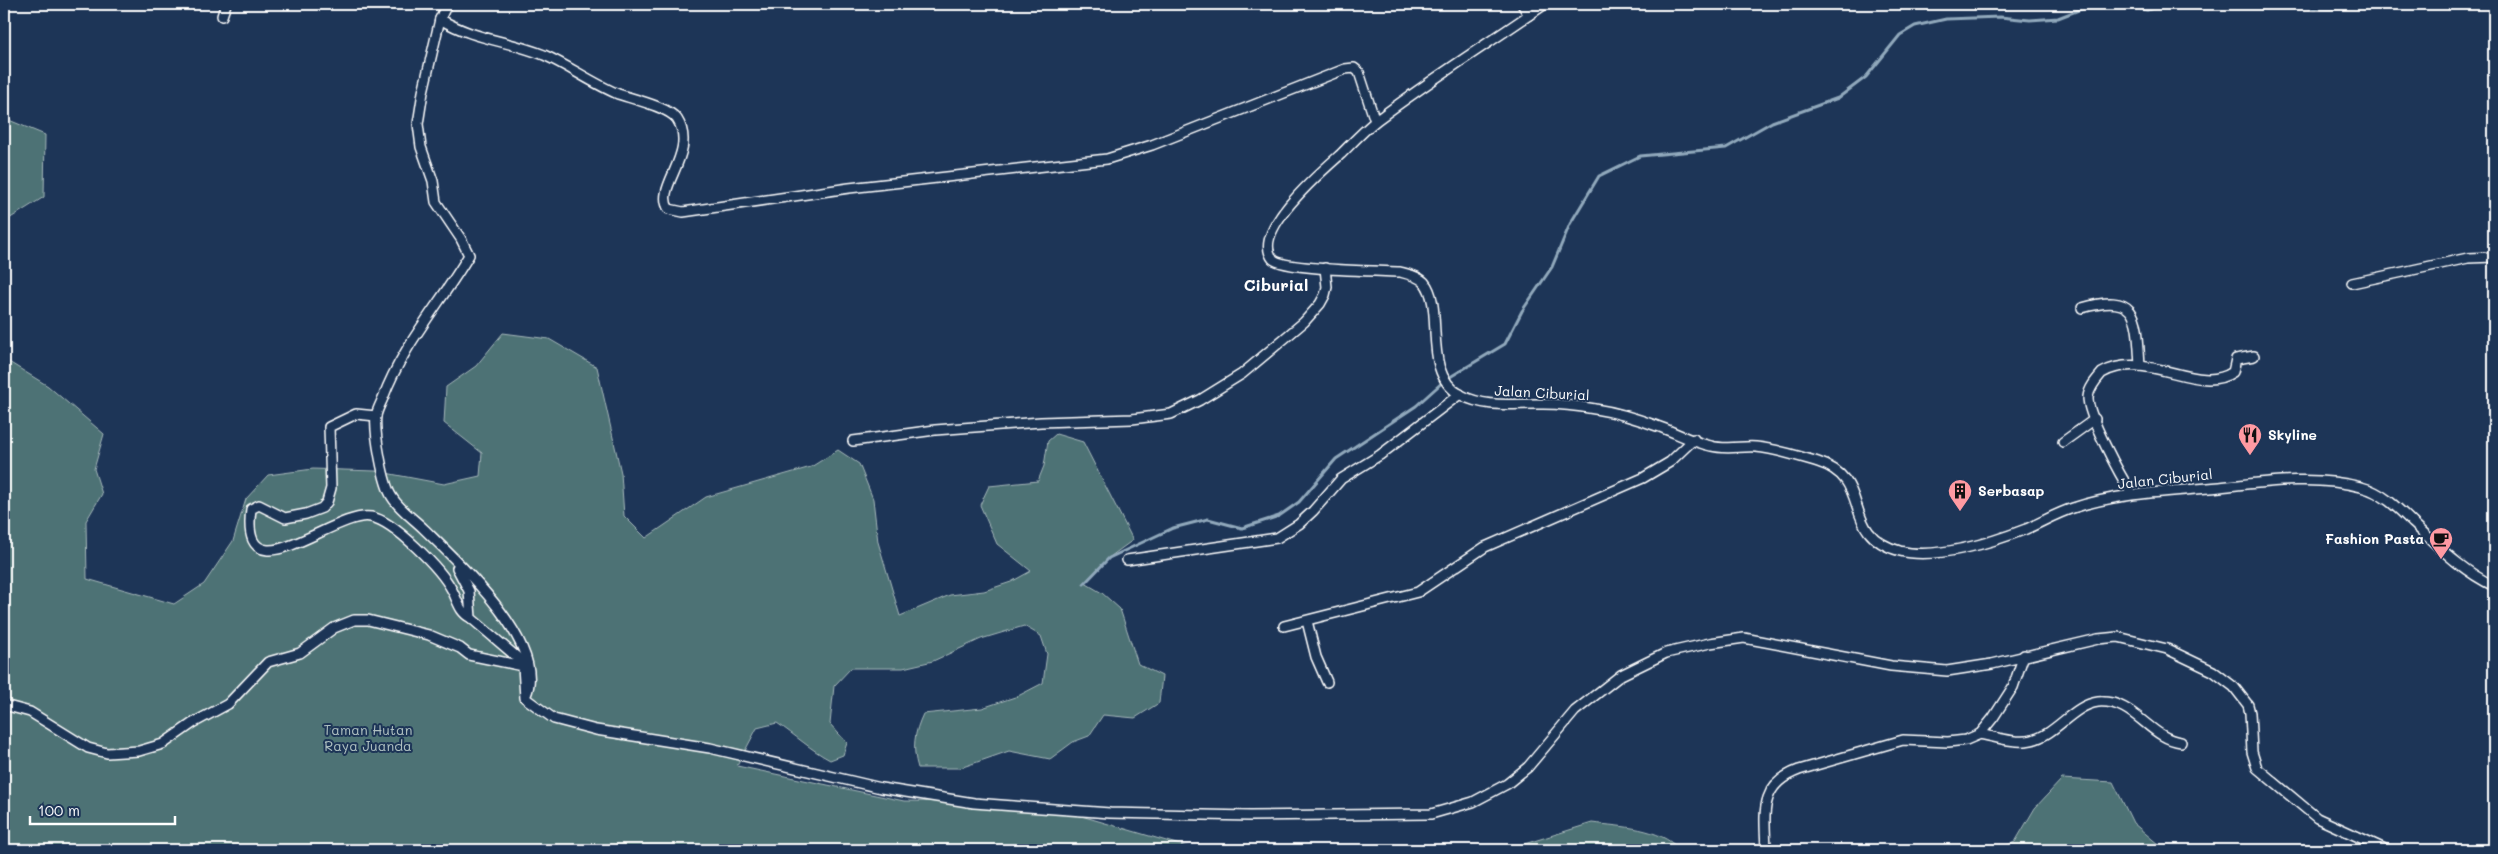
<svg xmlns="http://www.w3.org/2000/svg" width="2498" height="854" viewBox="0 0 2498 854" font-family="Mali,sans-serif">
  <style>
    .green { fill: #4d7275; stroke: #a6b8ba }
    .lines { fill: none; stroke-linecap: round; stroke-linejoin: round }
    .stream { stroke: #91a9bc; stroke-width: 3 }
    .street-casing { stroke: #fff; stroke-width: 12 }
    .street { stroke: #1d3557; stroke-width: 9 }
    .labels { text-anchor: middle; stroke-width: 4; stroke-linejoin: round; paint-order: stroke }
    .street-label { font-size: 14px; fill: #fff; stroke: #1d3557 }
    .poi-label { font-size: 14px; font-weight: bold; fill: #fff; stroke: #1d3557; text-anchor: start }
    .park-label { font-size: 14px; fill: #afc0c1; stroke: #1d3557 }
    .quarter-label { font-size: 16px; font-weight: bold; fill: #fff; stroke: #1d3557 }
  </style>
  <rect width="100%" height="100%" fill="#1d3557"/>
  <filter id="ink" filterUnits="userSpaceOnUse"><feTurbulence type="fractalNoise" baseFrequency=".02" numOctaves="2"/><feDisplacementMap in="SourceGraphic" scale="10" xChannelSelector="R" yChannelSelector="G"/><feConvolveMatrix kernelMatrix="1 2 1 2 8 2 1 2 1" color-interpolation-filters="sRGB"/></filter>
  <g filter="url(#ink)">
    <g class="green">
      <path d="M4,118l41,17 -1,62 -40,25z"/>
      <path d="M503,333l46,6 48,28 24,106 3,43 22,22 60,-41 105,-30 27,-17 21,14 14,35 5,43 22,74 50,-21 34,-4 27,-9 20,-11 -34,-27 -17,-39 9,-19 49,-5 6,-15 4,-25 8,-7 27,8 50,98 -26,19 -22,24 17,10 18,16 18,55 24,12 -3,27 -24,15 -32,-3 -14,21 -16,6 -23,17 -41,-8 -49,17h-42c-6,-20 -4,-35 5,-54l59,-6 36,-12 25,-13 4,-29 -6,-18 -17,-10 -43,13 -48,22 -30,7h-52l-17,18 -4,38 17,19 -4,12 -13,5c-19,-10 -35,-25 -53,-37l-20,5 -20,38 167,35 76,1 81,8 136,40h-1193v-491l44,27 56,48 -10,35 8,25 -16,27 1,58 87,25 30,-20 29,-43 13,-42 22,-24 45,-6 62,2 69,13 36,-8 2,-23 -38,-30 2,-36 30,-21z"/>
      <path d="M2062,779l51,3 20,41 32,27h-170l20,-8 20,-34z"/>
      <path d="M1592,823c30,4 67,4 88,27h-175z"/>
    </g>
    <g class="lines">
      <g class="stream">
        <path d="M2115,4l32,6 18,-6"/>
        <path d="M2271,4c24,4 76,7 98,0"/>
        <path d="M1084,584l25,-26 64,-30 35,-9 34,9 37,-12 20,-14 37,-43 80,-53 29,-26 60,-36 17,-33 30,-44 18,-43 29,-48 41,-20 86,-8 46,-26 66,-24 28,-21 34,-42 15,-9 31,-7 54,-2 30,3 28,-2 36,-14"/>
      </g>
      <g class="street-casing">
        <g id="street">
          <path d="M447,4l-7,15c35,21 67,21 104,36 25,11 48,28 74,39 15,5 50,13 59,25 22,34 -24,69 -8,90l14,3 166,-24 258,-29 45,-14 193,-76 9,-1 5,4 16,49"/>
          <path d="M1522,4l7,11"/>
          <path d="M1545,4c-56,39 -114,75 -168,116 -13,10 -25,23 -36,34 -18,16 -91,78 -68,105 10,11 107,12 127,13 8,2 18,4 24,10 22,26 -4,91 37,113 26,14 54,8 82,9 17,0 35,2 52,5 20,3 43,10 62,17 18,6 35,16 54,20 15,4 30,0 45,1 21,2 42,9 62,15 57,18 20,72 82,89 36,9 93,-9 126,-22 16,-7 31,-16 47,-21 48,-16 97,-16 147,-21 45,-5 97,-12 141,0 21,5 37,21 52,36 26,24 49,48 81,63"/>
          <path d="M222,16l4,-12"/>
          <path d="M440,19l-17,73 -5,32 3,23 12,34 3,21 25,37 8,16c-28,48 -67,91 -86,143 -2,5 -6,12 -7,18 -2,15 7,68 16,81 7,12 22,22 32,32 34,33 124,115 102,166"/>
          <path d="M2352,283l116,-25 26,-1"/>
          <path d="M2082,308c58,-17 55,11 58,58"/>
          <path d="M376,416l-20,-2 -27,13 2,61 -4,14 -5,6 -16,6 -21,4 -26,-13 -8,4c-12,91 83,1 120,8 23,4 70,52 81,73 6,11 7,22 19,28"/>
          <path d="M853,441l82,-11 106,-8 91,-3 39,-5 29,-14 42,-26 62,-52 16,-18 5,-9 2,-8 -2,-19"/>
          <path d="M2063,442l32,-23"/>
          <path d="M2132,494c-11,-17 -45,-79 -44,-97 1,-9 8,-17 14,-24 44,-25 96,23 131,-1l3,-13 18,-3"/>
          <path d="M1127,560l150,-22 22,-14 14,-13 28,-32 39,-24 80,-61"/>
          <path d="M457,568l12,23 2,27 48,41 4,7"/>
          <path d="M1307,621l9,36 11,25"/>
          <path d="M1284,626l134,-34 67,-45 158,-69 27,-16 24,-23"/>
          <path d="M4,705l26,7 58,36 19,5 32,-2 24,-7 30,-21 35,-19 40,-42 32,-9 34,-25 20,-8h14l61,15 31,13 9,7 54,11 2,32 29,21 42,11 114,18 171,40 93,15 136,10 140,3 181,-2 42,-12 34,-18 21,-17 47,-56 46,-36 45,-22 44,-10 34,-5 147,28 56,5 45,-7 106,-25 20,-2 49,12 46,22 21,16 14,18 2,8 2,39 5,16 60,50 70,32"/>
          <path d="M1980,734c16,3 36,10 52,6 25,-6 41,-35 66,-38 36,-3 52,37 83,40"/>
          <path d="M1766,850c-1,-36 -8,-65 33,-80l104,-30 45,2 18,-2 14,-6 13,-16 20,-31 11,-32"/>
        </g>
      </g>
      <use href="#street" class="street"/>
    </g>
  </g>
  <defs>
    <g id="restaurant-pin" transform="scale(1.25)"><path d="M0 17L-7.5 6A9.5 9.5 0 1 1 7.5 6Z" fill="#ff9aa2" stroke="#1d3557"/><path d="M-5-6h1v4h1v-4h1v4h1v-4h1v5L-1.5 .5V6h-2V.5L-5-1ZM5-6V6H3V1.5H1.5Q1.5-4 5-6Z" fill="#111"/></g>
    <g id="building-pin" transform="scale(1.25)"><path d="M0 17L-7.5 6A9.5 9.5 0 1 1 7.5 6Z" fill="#ff9aa2" stroke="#1d3557"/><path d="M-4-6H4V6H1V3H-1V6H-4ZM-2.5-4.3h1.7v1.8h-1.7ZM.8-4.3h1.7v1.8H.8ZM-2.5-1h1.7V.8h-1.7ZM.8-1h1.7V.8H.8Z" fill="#111"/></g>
    <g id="cafe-pin" transform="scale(1.25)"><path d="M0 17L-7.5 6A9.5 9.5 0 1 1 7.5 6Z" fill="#ff9aa2" stroke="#1d3557"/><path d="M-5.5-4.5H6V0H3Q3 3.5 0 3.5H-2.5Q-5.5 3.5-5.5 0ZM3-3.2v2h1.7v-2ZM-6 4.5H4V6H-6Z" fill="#111"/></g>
  </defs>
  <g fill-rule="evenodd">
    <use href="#restaurant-pin" x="2250" y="435"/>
    <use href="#building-pin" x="1960" y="491"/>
    <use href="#cafe-pin" x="2441" y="539"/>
  </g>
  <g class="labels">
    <g class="street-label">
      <text transform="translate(1542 393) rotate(3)" y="5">Jalan Ciburial</text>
      <text transform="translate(2165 479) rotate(-6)" y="5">Jalan Ciburial</text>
    </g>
    <g class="poi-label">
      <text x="2268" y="440">Skyline</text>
      <text x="1978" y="496">Serbasap</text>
      <text x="2424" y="544" text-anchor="end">Fashion Pasta</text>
    </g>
    <g class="park-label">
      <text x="368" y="735">Taman Hutan<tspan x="368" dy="16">Raya Juanda</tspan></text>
    </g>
    <g class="quarter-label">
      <text x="1276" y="291">Ciburial</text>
    </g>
  </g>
  <rect width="2498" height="854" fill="none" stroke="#1d3557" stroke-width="20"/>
  <rect x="10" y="10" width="2478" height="834" fill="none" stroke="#fff" stroke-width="2" filter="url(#ink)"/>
  <path d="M30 816v8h145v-8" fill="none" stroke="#ffffff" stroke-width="2.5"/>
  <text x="38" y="816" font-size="15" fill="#ffffff" stroke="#1d3557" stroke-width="4" paint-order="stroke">100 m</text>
</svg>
